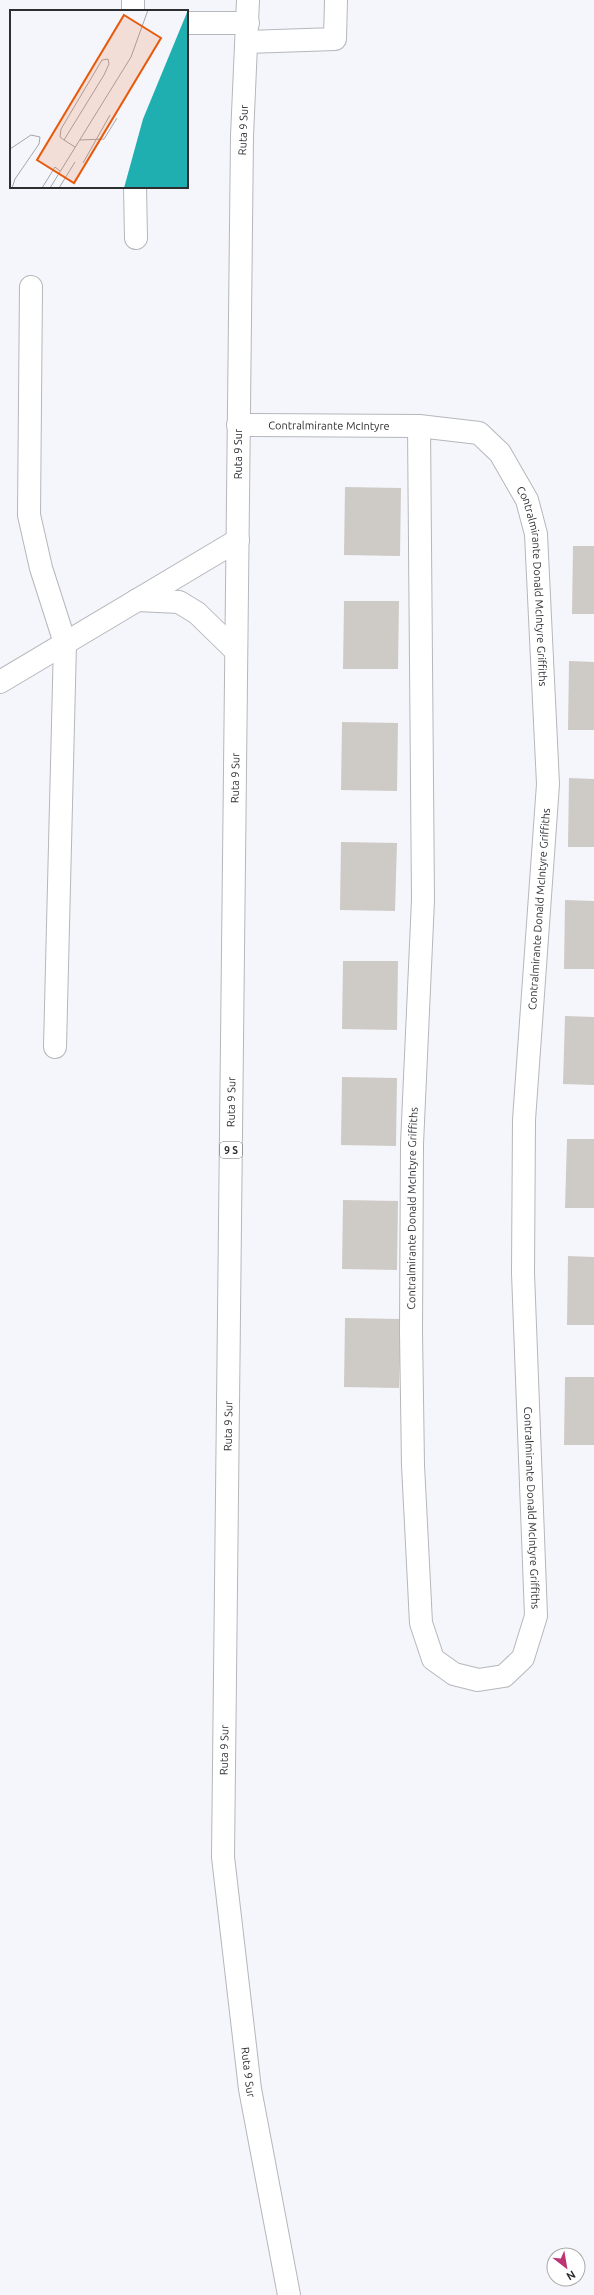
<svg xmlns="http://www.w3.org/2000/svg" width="594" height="2295" viewBox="0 0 594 2295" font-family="Ubuntu,sans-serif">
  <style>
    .building { fill: #cecac6 }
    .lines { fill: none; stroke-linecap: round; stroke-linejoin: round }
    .minor-casing { stroke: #b5b7bb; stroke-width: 24 }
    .major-casing { stroke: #b5b7bb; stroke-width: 24 }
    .minor { stroke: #fff; stroke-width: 22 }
    .major { stroke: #fff; stroke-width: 22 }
    .labels { text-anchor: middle; stroke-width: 3; stroke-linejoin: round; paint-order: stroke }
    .shield { fill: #fff; stroke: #6c6d6e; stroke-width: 1 }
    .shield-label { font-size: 10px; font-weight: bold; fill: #2d2e30 }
    .street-label { font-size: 11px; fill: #2d2e30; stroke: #fff }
    .inset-road { fill: none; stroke: #a5a6aa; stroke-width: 1 }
    .view { fill: #e8590c; fill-opacity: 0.15; stroke: #e8590c; stroke-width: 2 }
    .inset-edge { fill: none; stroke: #2d2e30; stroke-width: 2 }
  </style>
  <rect width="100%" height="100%" fill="#f5f6fb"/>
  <g class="building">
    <path d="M345,487l56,1 -1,68 -56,-1z"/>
    <path d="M573,546h21v68h-22z"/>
    <path d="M344,601h55l-1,68h-55z"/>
    <path d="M569,661l25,1v68h-26z"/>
    <path d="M342,722l56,1 -1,68 -56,-1z"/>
    <path d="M569,778l25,1v68h-26z"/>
    <path d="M341,842l56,1 -2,68 -55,-1z"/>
    <path d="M565,900l29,1v68h-30z"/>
    <path d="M343,961h55l-1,69 -55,-1z"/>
    <path d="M565,1016l29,1v68l-31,-1z"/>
    <path d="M342,1077l55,1 -1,68 -55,-1z"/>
    <path d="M567,1139h27v69h-29z"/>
    <path d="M343,1200l55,1 -1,69 -55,-1z"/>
    <path d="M568,1256l26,1v68h-27z"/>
    <path d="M345,1318l56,1 -2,69 -55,-1z"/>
    <path d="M565,1377h29v68h-30z"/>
  </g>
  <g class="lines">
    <g class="minor-casing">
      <g id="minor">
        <path d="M133,11v-11"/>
        <path d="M187,23h61"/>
        <path d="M247,42l88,-3 1,-39"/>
        <path d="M135,187l1,51"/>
        <path d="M31,287l-2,228 12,53 24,75 -10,404"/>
        <path id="s1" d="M238,425l181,1 60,7 21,20 27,47 9,34 12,250 -24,336 -1,153 13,343 -13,42 -19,18 -26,4 -24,-6 -21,-15 -12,-36 -8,-158 -2,-133 1,-188 11,-244 -4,-474"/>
        <path d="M137,600l42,2 18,11 39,38"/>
        <path d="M0,682l238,-142"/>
      </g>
    </g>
    <g class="major-casing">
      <g id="major">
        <path id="s2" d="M248,0l-6,136 -19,1721 27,232 39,206"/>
      </g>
    </g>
    <use href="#minor" class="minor"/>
    <use href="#major" class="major"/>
  </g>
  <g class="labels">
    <rect class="shield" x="220" y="1142" width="22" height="16" rx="3"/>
    <g class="shield-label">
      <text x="231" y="1154">9 S</text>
    </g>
    <g class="street-label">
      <text transform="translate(243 130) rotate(-88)" y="4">Ruta 9 Sur</text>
      <text dy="4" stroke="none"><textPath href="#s1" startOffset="91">Contralmirante McIntyre</textPath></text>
      <text transform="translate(238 454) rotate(-90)" y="4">Ruta 9 Sur</text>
      <text dy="4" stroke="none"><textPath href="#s1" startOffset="411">Contralmirante Donald McIntyre Griffiths</textPath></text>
      <text transform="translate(235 778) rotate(-89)" y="4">Ruta 9 Sur</text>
      <text transform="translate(539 909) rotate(-86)" y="4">Contralmirante Donald McIntyre Griffiths</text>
      <text transform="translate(231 1102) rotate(-89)" y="4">Ruta 9 Sur</text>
      <text dy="4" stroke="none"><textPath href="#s1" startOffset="2043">Contralmirante Donald McIntyre Griffiths</textPath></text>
      <text transform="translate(228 1426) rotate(-89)" y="4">Ruta 9 Sur</text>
      <text dy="4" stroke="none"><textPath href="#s1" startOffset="1335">Contralmirante Donald McIntyre Griffiths</textPath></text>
      <text transform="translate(224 1750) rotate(-89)" y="4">Ruta 9 Sur</text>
      <text dy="4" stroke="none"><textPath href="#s2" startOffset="2074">Ruta 9 Sur</textPath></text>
    </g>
  </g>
  <g transform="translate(10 10)">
    <rect width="178" height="178" fill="#f5f6fb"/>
    <path d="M178,0v178h-64l19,-69z" fill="#1fafb0"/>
    <path class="inset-road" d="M54,130l40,-65 5,-11 -1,-5 -6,1 -41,69 -1,8 4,3 11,7M70,130l24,-1 13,-21M0,139l21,-14 9,2 -1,7 -24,35 -3,9M73,153l27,-48M32,178l13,-21 5,4M40,178l81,-131 17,-47M49,178l16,-26"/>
    <path class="view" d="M114,5l37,23 -87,145 -37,-23z"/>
    <rect width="178" height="178" class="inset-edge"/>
  </g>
  <g transform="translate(566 2267) rotate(149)"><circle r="19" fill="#ffffff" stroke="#ababac"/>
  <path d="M0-3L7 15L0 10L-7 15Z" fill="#bc3473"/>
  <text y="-6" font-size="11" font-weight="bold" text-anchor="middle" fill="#2d2e30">N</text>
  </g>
</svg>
